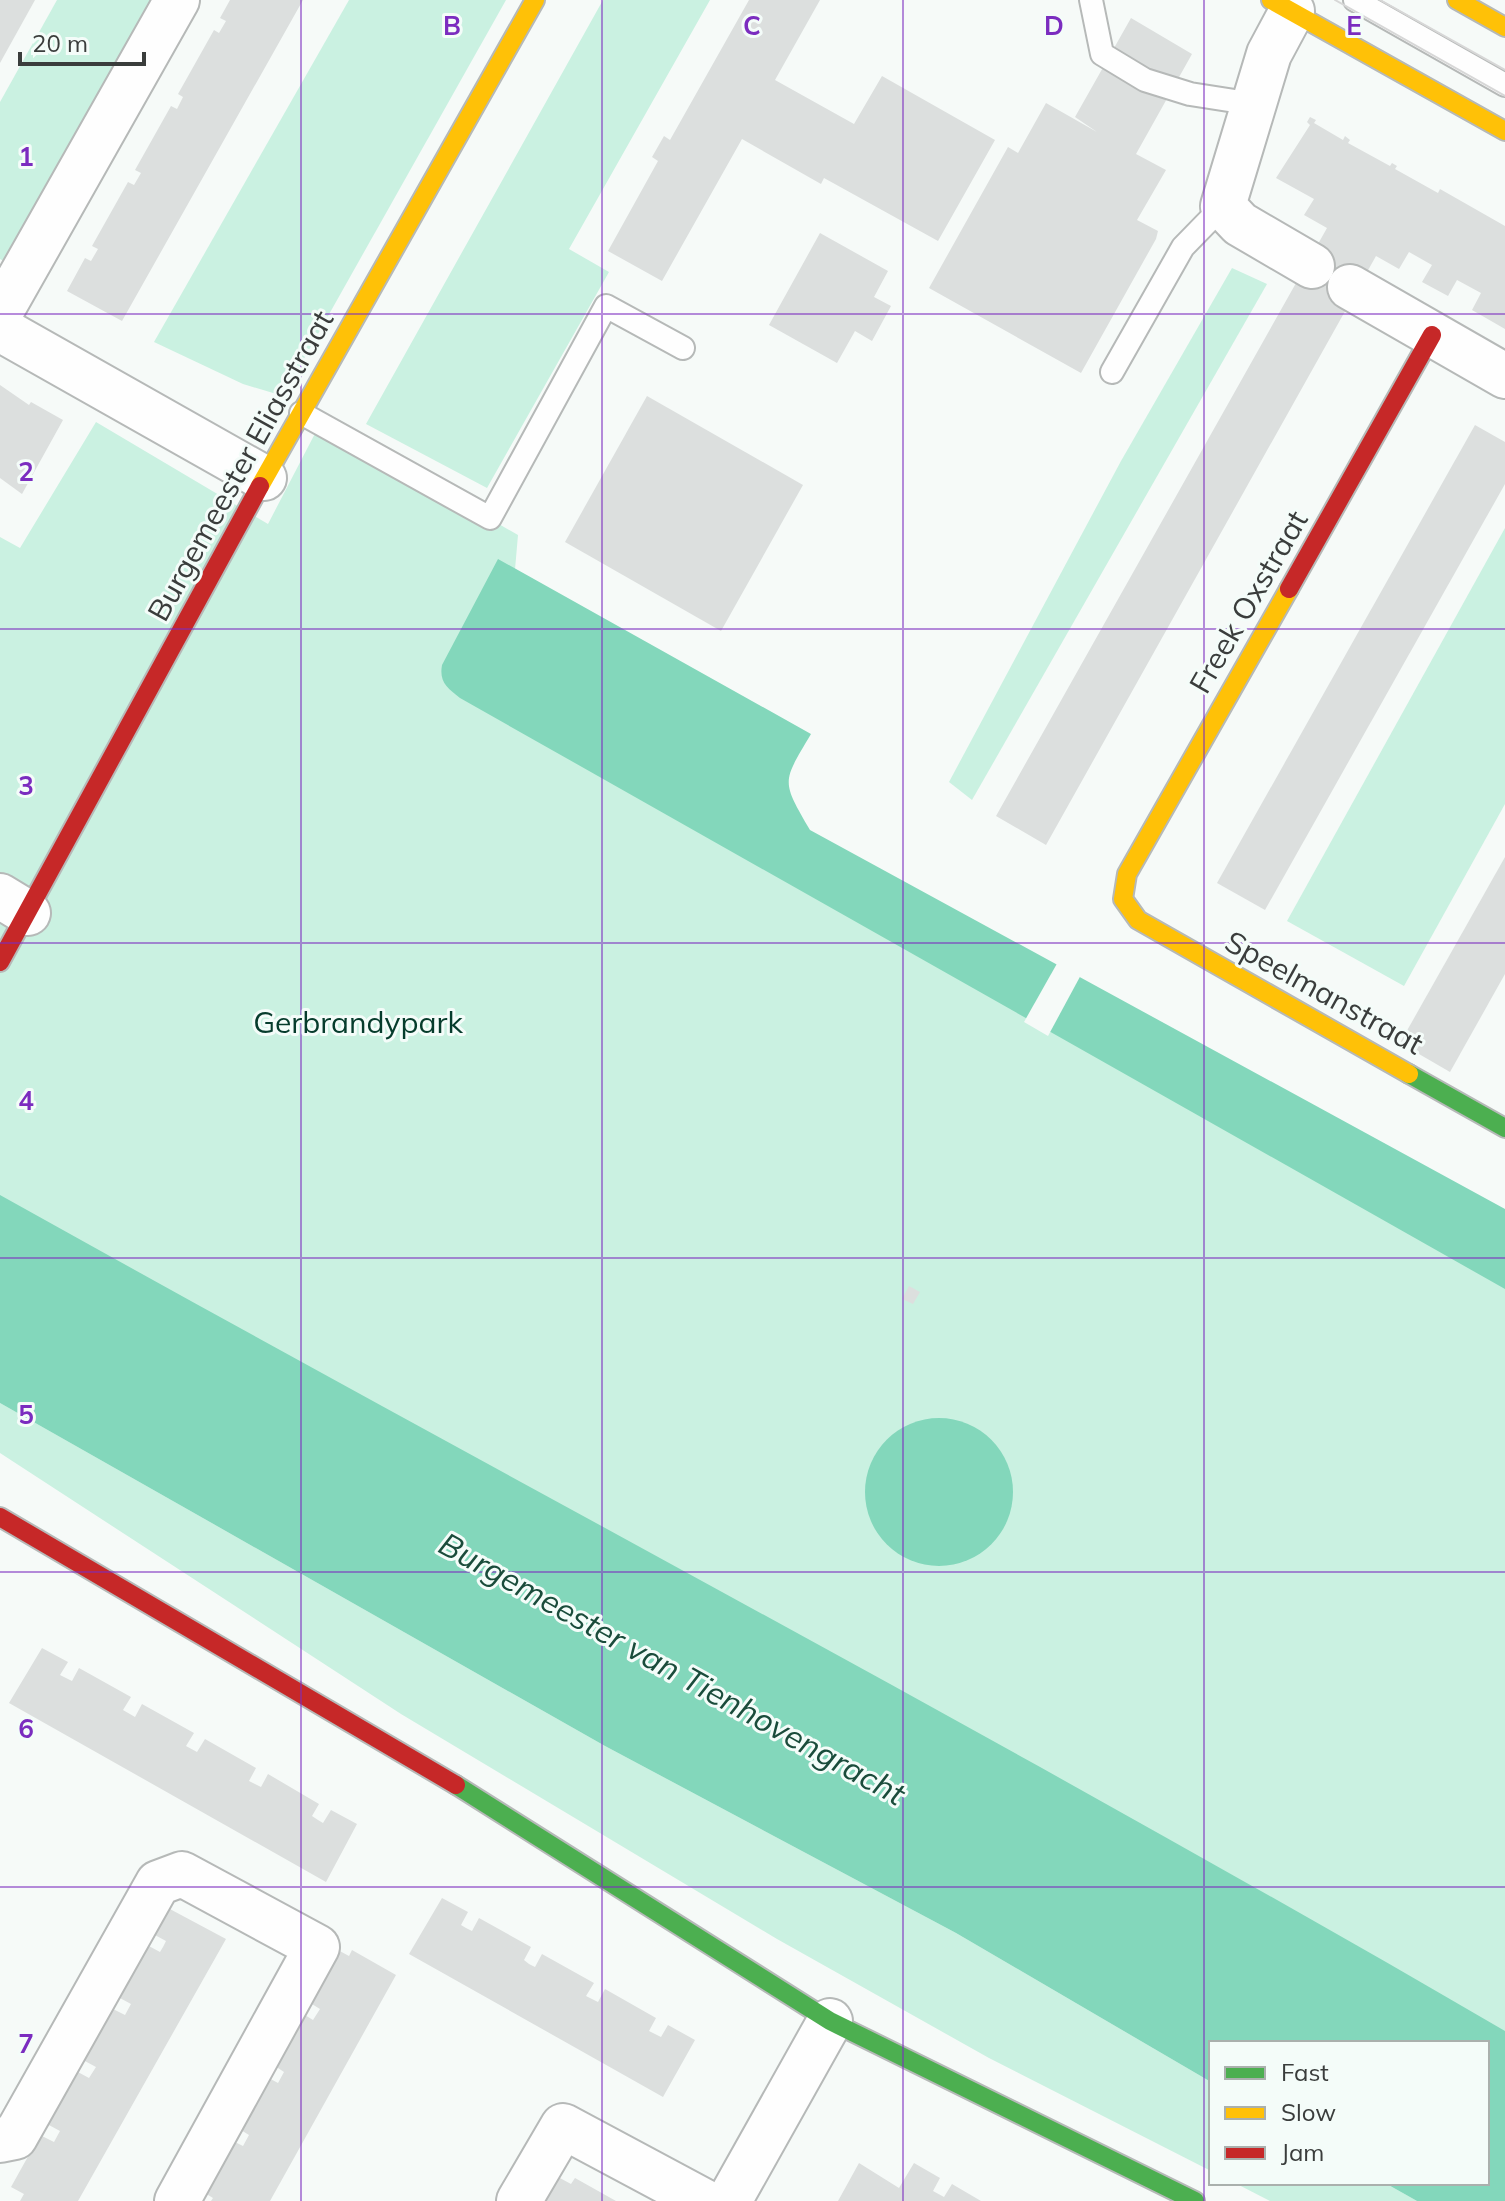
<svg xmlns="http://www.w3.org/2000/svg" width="1505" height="2201" viewBox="0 0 1505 2201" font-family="Mulish,sans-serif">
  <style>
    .green { fill: #caf1e1 }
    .water { fill: #83d7bb }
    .pier { fill: #f6faf8 }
    .building { fill: #dcdfde }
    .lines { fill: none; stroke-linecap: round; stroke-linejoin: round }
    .lane-casing { stroke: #b6b9b8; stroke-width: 26 }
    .street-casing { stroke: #b6b9b8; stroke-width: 48 }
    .fast-casing { stroke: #b6b9b8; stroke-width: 22 }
    .slow-casing { stroke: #b6b9b8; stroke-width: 22 }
    .jam-casing { stroke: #b6b9b8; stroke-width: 22 }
    .lane { stroke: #fefefe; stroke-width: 22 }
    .street { stroke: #fefefe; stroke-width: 44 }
    .fast { stroke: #4caf50; stroke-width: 18 }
    .slow { stroke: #ffc107; stroke-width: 18 }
    .jam { stroke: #c62828; stroke-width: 18 }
    .tram { stroke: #d7d7d7; stroke-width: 2 }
    .grid { fill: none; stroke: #7b2cbf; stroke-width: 2; stroke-opacity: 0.55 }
    .labels { text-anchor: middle; stroke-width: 6; stroke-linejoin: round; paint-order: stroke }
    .street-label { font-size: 30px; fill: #3a3d3c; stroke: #f4fcf9 }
    .park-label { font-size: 30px; fill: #063c2c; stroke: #f4fcf9 }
    .water-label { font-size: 32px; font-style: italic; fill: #1a4c3b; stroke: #f4fcf9 }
    .grid-label { font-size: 26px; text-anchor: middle; font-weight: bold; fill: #7b2cbf; stroke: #f4fcf9; stroke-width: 6; stroke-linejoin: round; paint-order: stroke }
  </style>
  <rect width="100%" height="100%" fill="#f6faf8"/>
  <g class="green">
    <path d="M57,0h101l-147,265 -11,-6v-157z"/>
    <path d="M349,0h157l-223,396 -40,-12 -89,-42z"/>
    <path d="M603,0h107l-141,249 40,23 -122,216 -121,-64z"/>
    <path d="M1232,268l35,16 -295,516 -23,-18 172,-321z"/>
    <path d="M96,422l172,102 53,-102 197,113 -14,161 1001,570v806l-18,-29 -1487,-812v-694l20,11z"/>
    <path d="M1505,528v276l-101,182 -117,-65z"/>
    <path d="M0,1403l605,343 351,187 255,149v89l-222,-113 -212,-119 -376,-225 -401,-261z"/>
    <path d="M1235,2183h150l32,18h-147z"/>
  </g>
  <g class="water">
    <path d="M498,559l313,175c-29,49 -30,46 -1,96l695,379v80l-1045,-591c-13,-10 -21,-16 -18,-33z"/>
    <path d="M0,1195c501,280 1009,547 1505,836v170h-88l-32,-18h102v-140h-276v39l-255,-149 -351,-187 -605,-343z"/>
    <circle cx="939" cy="1492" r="74"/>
  </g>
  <path class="pier" d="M1059,960l23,13 -34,63 -24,-14z"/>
  <g class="building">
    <path d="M0,0h35l-35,63z"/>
    <path d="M230,0h73l-181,321 -55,-30 18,-33 6,3 7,-12 -6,-3 36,-64 6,3 7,-12 -6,-3 36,-64 6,3 6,-12 -5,-3 36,-64 5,3 7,-12 -6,-3z"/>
    <path d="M749,0h71l-45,80 79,44 28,-48 113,64 -57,101 -114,-63 -3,6 -79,-45 -80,142 -54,-30 50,-90 -6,-4 12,-21 6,4z"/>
    <path d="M1131,18l61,36 -56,100 30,16 -29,50 21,11 -2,8 -75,134 -152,-85 79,-141 10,6 28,-50 51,29 -22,-15z"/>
    <path d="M1310,117l6,3 -2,3 29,17 2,-4 5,4 -2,3 42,23 2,-3 5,3 -2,3 43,24 2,-4 65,37v103l-33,-19 9,-17 -24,-13 -9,16 -26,-14 10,-17 -23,-13 -10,17 -23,-13 -330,589 -50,-29 331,-588 -23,-13 10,-16 -38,-21 34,-53 -3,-3z"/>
    <path d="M820,233l68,38 -14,26 17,9 -19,35 -17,-10 -18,32 -68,-38z"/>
    <path d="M0,385l29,20 2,-3 32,18 -41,74 -22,-16z"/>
    <path d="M647,396l156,89 -82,146 -156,-89z"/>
    <path d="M1475,425l30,17v42l-240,426 -48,-27z"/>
    <path d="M1505,857v117l-55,98 -50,-29z"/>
    <path d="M909,1286l11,6 -7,12 -11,-5z"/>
    <path d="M42,1648l26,14 -8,13 12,6 7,-13 52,29 -8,13 12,7 7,-13 52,29 -8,13 11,6 8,-13 51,29 -7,13 12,6 7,-13 51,30 -7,12 6,4 5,3 8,-13 26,14 -31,58 -317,-179z"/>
    <path d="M442,1898l26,14 -7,13 5,3 6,3 7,-13 52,29 -7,13 5,4 6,3 7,-13 52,29 -8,13 12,6 7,-13 51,29 -7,13 12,6 7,-12 27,15 -32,57 -254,-143z"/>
    <path d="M168,1908l58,31 -148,262h-58l4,-7 -13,-7 29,-52 14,7 6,-11 -13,-7 29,-53 13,7 7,-11 -13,-7 28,-52 14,7 6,-11 -13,-7 29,-52 13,7 3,-5 3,-6 -13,-7z"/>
    <path d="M336,1949l13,7 3,-6 44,25 -126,226h-59l2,-3 -13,-8 29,-51 14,7 6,-11 -13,-8 29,-51 13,7 6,-11 -12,-8 28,-52 13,8 7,-11 -13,-8z"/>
    <path d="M859,2163l40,25 15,-25 26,15 -7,13 11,6 8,-13 29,17h-143z"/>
    <path d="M558,2177l13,7 4,-6 41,23h-72z"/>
  </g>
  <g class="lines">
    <g class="lane-casing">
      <g id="lane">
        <path d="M1091,0l11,54 43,26 45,14 64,10"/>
        <path d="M1355,0l150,85"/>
        <path d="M1112,372l71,-125 40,-41"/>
        <path d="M301,413l189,105 116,-212 77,42"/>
      </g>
    </g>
    <g class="street-casing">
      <g id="street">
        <path d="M1292,11l-23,43 -46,152 17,18 72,42"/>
        <path d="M1350,287l155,89"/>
        <path d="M0,313l177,-313"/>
        <path d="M0,329l264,149"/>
        <path d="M0,896l28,17"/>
        <path d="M0,2140l15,-3 143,-254 24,-9 135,73 -140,254"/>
        <path d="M519,2201l44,-75 140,75"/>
        <path d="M729,2201l101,-180"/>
      </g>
    </g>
    <g class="fast-casing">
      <g id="fast">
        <path d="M1409,1074l96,54"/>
        <path d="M456,1785l374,236 365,180"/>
      </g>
    </g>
    <g class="slow-casing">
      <g id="slow">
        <path d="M1271,0l234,131"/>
        <path d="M1457,0l48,27"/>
        <path d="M260,486l275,-486"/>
        <path d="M1289,589l-162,285 -4,25 15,21 271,154"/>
      </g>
    </g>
    <g class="jam-casing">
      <g id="jam">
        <path d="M1289,589l143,-254"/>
        <path d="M0,962l260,-476"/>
        <path d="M0,1517l456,268"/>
      </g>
    </g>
    <use href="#lane" class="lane"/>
    <use href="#street" class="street"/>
    <use href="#fast" class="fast"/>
    <use href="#slow" class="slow"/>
    <use href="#jam" class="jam"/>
    <g class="tram">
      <path d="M1335,0l170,96"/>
      <path d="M1380,0l125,70"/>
    </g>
  </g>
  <path class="grid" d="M301,0v2201M602,0v2201M903,0v2201M1204,0v2201M0,314h1505M0,629h1505M0,943h1505M0,1258h1505M0,1572h1505M0,1887h1505"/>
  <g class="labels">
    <g class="street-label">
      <text transform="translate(241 466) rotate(-61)" y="10">Burgemeester Eliasstraat</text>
      <text transform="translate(1249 602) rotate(-60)" y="10">Freek Oxstraat</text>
      <text transform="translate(1324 993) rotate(29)" y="10">Speelmanstraat</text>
    </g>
    <g class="park-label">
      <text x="358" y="1033">Gerbrandypark</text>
    </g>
    <g class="water-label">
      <text transform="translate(672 1669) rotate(29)" y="11">Burgemeester van Tienhovengracht</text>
    </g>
  </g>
  <g class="grid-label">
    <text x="452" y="35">B</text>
    <text x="752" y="35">C</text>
    <text x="1054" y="35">D</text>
    <text x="1354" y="35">E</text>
    <text x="26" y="166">1</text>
    <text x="26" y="481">2</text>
    <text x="26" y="795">3</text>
    <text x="26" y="1110">4</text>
    <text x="26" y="1424">5</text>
    <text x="26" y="1738">6</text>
    <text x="26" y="2053">7</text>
  </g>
  <rect x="1209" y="2041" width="280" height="144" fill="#f4fcf9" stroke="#aab0ad" stroke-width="2"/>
  <rect x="1225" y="2067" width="40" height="12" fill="#4caf50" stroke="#aab0ad" stroke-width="2"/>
  <text x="1281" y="2081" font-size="24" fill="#3a3d3c">Fast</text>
  <rect x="1225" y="2107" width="40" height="12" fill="#ffc107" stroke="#aab0ad" stroke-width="2"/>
  <text x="1281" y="2121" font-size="24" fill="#3a3d3c">Slow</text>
  <rect x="1225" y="2147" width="40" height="12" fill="#c62828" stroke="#aab0ad" stroke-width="2"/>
  <text x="1281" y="2161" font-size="24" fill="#3a3d3c">Jam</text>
  <path d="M20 52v12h124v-12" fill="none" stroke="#3a3d3c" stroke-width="4"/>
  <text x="32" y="52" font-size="24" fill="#3a3d3c" stroke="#f4fcf9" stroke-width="6" paint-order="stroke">20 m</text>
</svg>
